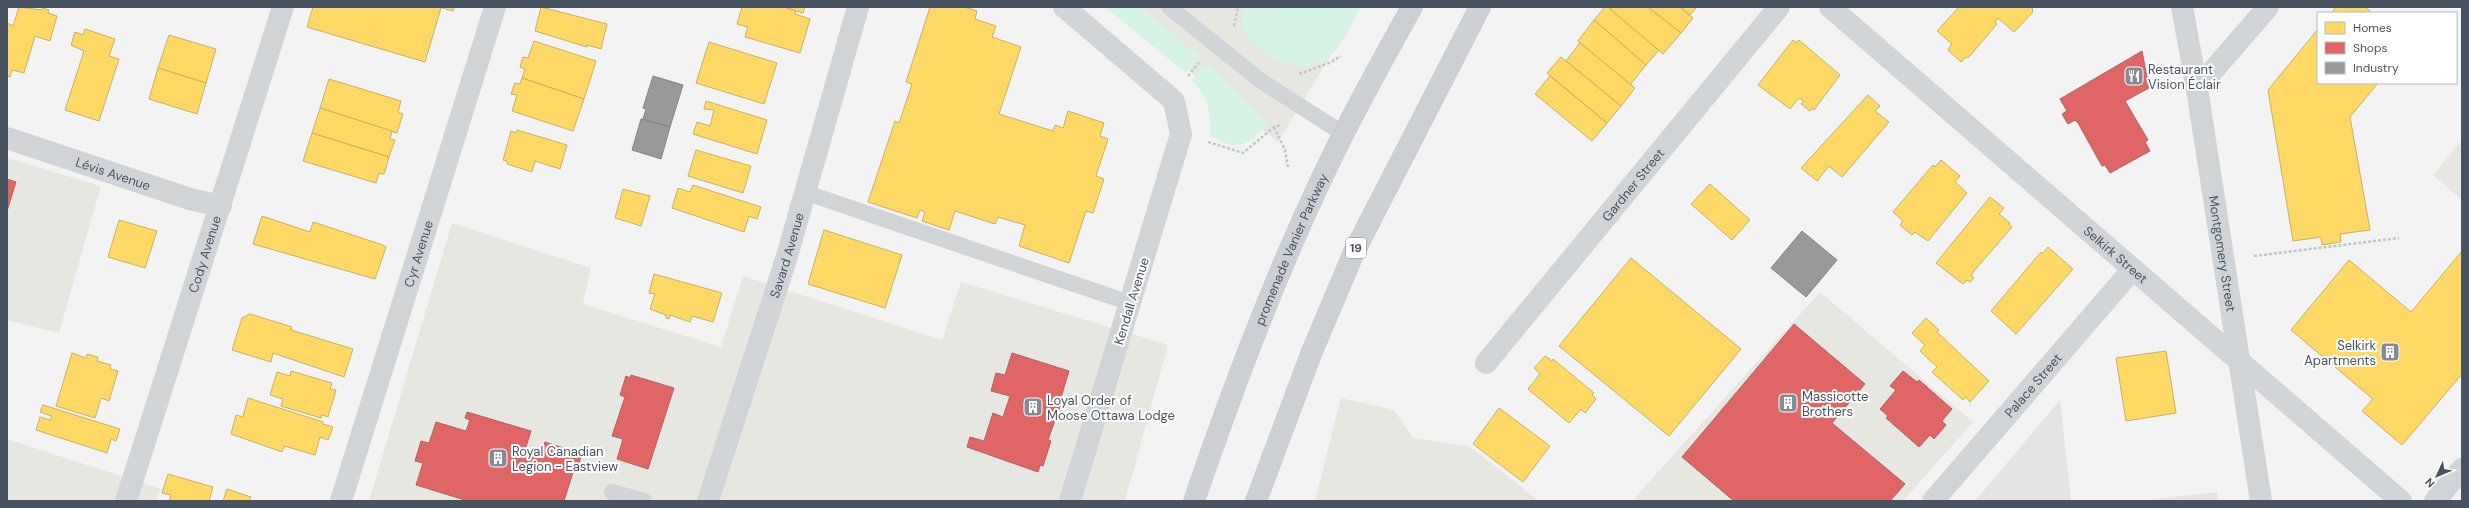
<svg xmlns="http://www.w3.org/2000/svg" width="2469" height="508" viewBox="0 0 2469 508" font-family="'DM Sans',sans-serif">
  <style>
    .commercial { fill: #e7e7e1 }
    .education { fill: #e4e4e6 }
    .green { fill: #d6f4e4 }
    .homes { fill: #ffd966; stroke: #c8b165 }
    .shops { fill: #e06666; stroke: #b26065 }
    .industry { fill: #999; stroke: #818488 }
    .lines { fill: none; stroke-linecap: round; stroke-linejoin: round }
    .path { stroke: #bdc9c7; stroke-width: 2.5; stroke-dasharray: 3 2; stroke-linecap: butt }
    .service { stroke: #d1d4d7; stroke-width: 16 }
    .minor { stroke: #d1d4d7; stroke-width: 22 }
    .primary { stroke: #cccfd4; stroke-width: 22 }
    .labels { text-anchor: middle; stroke-width: 4; stroke-linejoin: round; paint-order: stroke }
    .shield { fill: #fff; stroke: #7f8791; stroke-width: 1 }
    .shield-label { font-size: 12px; font-weight: bold; fill: #485362 }
    .poi-label { font-size: 13px; fill: #485362; stroke: #fff; text-anchor: start }
    .street-label { font-size: 13px; fill: #485362; stroke: #fff }
  </style>
  <rect width="100%" height="100%" fill="#f3f3f3"/>
  <g class="commercial">
    <path d="M1110,7h250l-82,135z"/>
    <path d="M2462,140v60l-29,-25z"/>
    <path d="M7,158l94,28 -42,147 -52,-13z"/>
    <path d="M452,223l139,45 -8,36 138,43 22,-71 199,64 19,-58 207,63 -43,156h-756z"/>
    <path d="M1820,292l153,130 -70,79h-271z"/>
    <path d="M1341,398l53,12 19,28 56,8 70,55h-224z"/>
    <path d="M7,439l154,50 -5,12h-149z"/>
  </g>
  <g class="education">
    <path d="M2060,400l11,101h-97h1z"/>
    <path d="M2217,492l1,9h-80z"/>
  </g>
  <g class="green">
    <path d="M1105,7h35l60,49 -14,17z"/>
    <path d="M1248,7l23,4 13,-4h76c-9,17 -17,39 -32,51 -35,29 -109,-28 -80,-51z"/>
    <path d="M1208,63l60,60c-20,23 -29,29 -58,13 2,-24 -3,-38 -18,-56z"/>
  </g>
  <g class="homes">
    <path d="M19,7l23,3 1,-2 6,2 -1,3 9,3 -7,25 -15,-5 -11,37 -12,-3 -2,7 -3,-1v-53l6,3z"/>
    <path d="M313,7h125l3,1 -16,54 -118,-35z"/>
    <path d="M438,7h16l-1,4z"/>
    <path d="M541,7l66,17 -6,25 -14,-4v2l-52,-16z"/>
    <path d="M742,7h42l12,4 -1,3 15,5 -10,34 -55,-16 3,-10 -11,-3z"/>
    <path d="M784,7h21l-2,6z"/>
    <path d="M930,7h34l13,4 -2,8 21,7 -4,11 29,10 -22,67 54,17 2,-6 8,3 5,-17 36,12 -4,13 8,3 -12,37 8,3 -11,34 -7,-2 -17,52 -50,-17 6,-21 -27,-8 -3,7 -40,-13 -6,19 -27,-9 3,-9 -5,-2 -3,8 -49,-16 27,-81 4,2 13,-39 -6,-2z"/>
    <path d="M1605,7h3l51,43 -13,15 -52,-45z"/>
    <path d="M1611,7h37l33,26 -18,21 -53,-45z"/>
    <path d="M1648,7h32l13,11 -12,15z"/>
    <path d="M1680,7h17l-7,8z"/>
    <path d="M1959,7h73l1,5 -19,20 -16,-14 -3,4 2,2 -29,34 -2,-1 -5,5 -13,-12 4,-6 -15,-13z"/>
    <path d="M2336,7h30l6,6h-41z"/>
    <path d="M1594,20l52,45 -16,20 -52,-44z"/>
    <path d="M85,29l30,10 -6,17 10,3 -20,62 -34,-11 19,-59 -13,-6 4,-13 8,3z"/>
    <path d="M2318,29v54h60l-28,34 20,113 -30,4 1,8 -19,3 -1,-8 -28,4 -25,-151z"/>
    <path d="M169,35l47,14 -10,34 -48,-15z"/>
    <path d="M1793,40l4,3 2,-3 41,35 -26,35 -2,-2 -2,3 -9,-7 3,-3 -5,-3 -9,11 -32,-24z"/>
    <path d="M534,41l62,20 -12,38 -62,-21 3,-9 -5,-2 3,-10 5,1z"/>
    <path d="M709,42l68,21 -13,41 -68,-21z"/>
    <path d="M1580,43l55,45 -14,18 -55,-45z"/>
    <path d="M1561,57l60,49 -14,17 -60,-50z"/>
    <path d="M158,68l48,15 -9,31 -48,-15z"/>
    <path d="M1550,76l57,47 -15,18 -57,-47z"/>
    <path d="M522,78l62,21 -11,32 -61,-20 5,-16 -6,-1 4,-11 5,1z"/>
    <path d="M329,79l72,22 -3,11 5,2 -6,19 -77,-25z"/>
    <path d="M1868,95l12,11 -5,5 14,11 -47,55 -13,-11 -12,15 -16,-13z"/>
    <path d="M706,101l61,19 -10,34 -64,-20 4,-12 13,4 4,-16 -10,-1z"/>
    <path d="M320,108l72,23 -2,8 5,1 -6,17 -77,-24z"/>
    <path d="M517,130l50,15 -7,24 -25,-8 -3,11 -25,-8 1,-2 -5,-2 8,-29 5,2z"/>
    <path d="M312,133l77,24 -5,17 -5,-1 -3,10 -73,-22z"/>
    <path d="M696,150l55,16 -8,27 -55,-17z"/>
    <path d="M1941,160l19,16 -5,6 12,11 -39,48 -13,-9 -3,3 -12,-10 3,-4 -10,-9 40,-47 2,2z"/>
    <path d="M1710,184l40,36 -18,20 -41,-36z"/>
    <path d="M693,185l68,22 -4,12 -8,-3 -5,16 -72,-24 6,-20 12,4z"/>
    <path d="M623,189l27,7 -9,30 -26,-8z"/>
    <path d="M1990,197l14,11 -5,6 11,9 -2,1 4,3 -38,44 -3,5 3,2 -4,4 -3,-2 -4,4 -27,-21z"/>
    <path d="M262,216l48,16 3,-10 67,22 6,3 -11,32 -122,-35z"/>
    <path d="M119,220l38,11 -12,37 -37,-11z"/>
    <path d="M824,230l78,25 -17,53 -77,-24z"/>
    <path d="M2048,247l25,22 -57,65 -25,-23 50,-59 1,2z"/>
    <path d="M2462,251v123l-60,71 -40,-34 11,-12 -82,-69 58,-70 62,52z"/>
    <path d="M1631,258l110,91 -72,87 -110,-90z"/>
    <path d="M654,274l68,19 -9,29 -21,-6 -2,6 -20,-7 -1,4 -3,-1v-3l-16,-6 5,-15 -6,-1z"/>
    <path d="M250,314l42,13 -1,3 62,19 -9,28 -71,-24 -2,9 -39,-12 10,-32z"/>
    <path d="M1926,318l13,12 -2,2 52,49 -19,21 -4,-5 -3,3 -31,-28 5,-5 -17,-16 5,-6 -13,-12z"/>
    <path d="M2166,351l10,62 -50,8 -10,-63z"/>
    <path d="M72,353l14,5 1,-4 11,3 -1,4 14,4 -1,4 8,2 -9,30 -8,-3 -6,20 -39,-12z"/>
    <path d="M1545,356l7,5 1,-2 41,34 -2,2 4,4 -11,14 -4,-4 -12,14 -41,-34 12,-15 -6,-6z"/>
    <path d="M291,371l41,12 -2,6 6,1 -8,27 -6,-2 -1,3 -40,-12 2,-7 -13,-4 7,-23 13,4z"/>
    <path d="M248,398l75,24v2l10,3 -5,13 -8,-3 -5,18 -31,-9 -2,6 -51,-18 5,-19 7,2z"/>
    <path d="M43,405l77,24 -4,12 -5,-2 -4,14 -71,-23 4,-13 10,3 2,-4 -12,-4z"/>
    <path d="M1499,408l51,38 -27,36 -50,-38z"/>
    <path d="M168,474l45,13 -4,14h-40l2,-6 -9,-2z"/>
    <path d="M227,489l24,8 -2,4h-26z"/>
  </g>
  <g class="shops">
    <path d="M2142,51l7,37 -24,13 23,39 -3,2 5,9 -40,22 -5,-8 -3,1 -24,-43 -3,-3 -7,4 -6,-10 5,-3 -7,-12z"/>
    <path d="M7,179l9,3 -9,29z"/>
    <path d="M1794,324l71,60 -33,39 73,61 -15,17h-156l-52,-44z"/>
    <path d="M1012,353l57,18 -9,30h2l-14,39 3,1 -8,25 -3,-1 -2,7 -71,-25 3,-10 14,4 9,-28 10,4 7,-21 -19,-5 5,-18 9,2z"/>
    <path d="M1903,371l14,11 2,-2 33,29 -10,12 4,4 -12,14 -4,-4 -11,12 -33,-29 2,-2 -8,-7 16,-19 -6,-4z"/>
    <path d="M631,375l43,13 -26,81 -31,-10 6,-20 -11,-3 13,-39 -5,-2 6,-19 4,2z"/>
    <path d="M467,412l64,19 -6,19 16,5 4,-13 37,12 -4,12h-3l-11,35h-96l-52,-16 7,-22 -8,-2 6,-20 8,2 7,-21 30,9 4,-11 -5,-2z"/>
  </g>
  <g class="industry">
    <path d="M653,76l30,9 -13,42 -27,-8 3,-10 -3,-1z"/>
    <path d="M641,119l29,8 -9,32 -29,-9z"/>
    <path d="M1802,231l35,29 -31,37 -35,-29z"/>
  </g>
  <g class="lines">
    <g class="path">
      <path d="M1234,26l4,-19"/>
      <path d="M1299,74l30,-11 12,-7"/>
      <path d="M1188,76l11,-13"/>
      <path d="M1274,127l11,23 3,17"/>
      <path d="M1208,142l35,11 31,-26 7,-2"/>
      <path d="M2254,256l145,-18"/>
    </g>
    <g class="service">
      <path d="M1169,7l92,74 83,53"/>
      <path d="M804,192l326,111"/>
      <path d="M612,492l32,9"/>
    </g>
    <g class="minor">
      <path d="M1064,7l110,94 7,33 -111,367"/>
      <path id="s1" d="M1830,7l571,494"/>
      <path id="s2" d="M2182,7l15,82 64,412"/>
      <path d="M2197,89l71,-82"/>
      <path id="s3" d="M7,138l183,61 31,7"/>
      <path id="s4" d="M1486,363l293,-356"/>
      <path id="s5" d="M126,501l157,-494"/>
      <path id="s6" d="M341,501l154,-494"/>
      <path id="s7" d="M708,501l79,-245 71,-249"/>
      <path id="s8" d="M1933,501l200,-232"/>
      <path d="M2435,501l27,-32"/>
    </g>
    <g class="primary">
      <path id="s9" d="M1194,501c40,-116 83,-231 137,-342 25,-52 53,-102 81,-152"/>
      <path d="M1256,501l55,-147 43,-102 126,-245"/>
    </g>
  </g>
  <defs>
    <g id="restaurant-square" transform="scale(1)"><rect x="-9" y="-9" width="18" height="18" rx="4" fill="#848b95" stroke="#fff"/><path d="M-5-6h1v4h1v-4h1v4h1v-4h1v5L-1.5 .5V6h-2V.5L-5-1ZM5-6V6H3V1.5H1.5Q1.5-4 5-6Z" fill="#fff"/></g>
    <g id="building-square" transform="scale(1)"><rect x="-9" y="-9" width="18" height="18" rx="4" fill="#848b95" stroke="#fff"/><path d="M-4-6H4V6H1V3H-1V6H-4ZM-2.5-4.3h1.7v1.8h-1.7ZM.8-4.3h1.7v1.8H.8ZM-2.5-1h1.7V.8h-1.7ZM.8-1h1.7V.8H.8Z" fill="#fff"/></g>
  </defs>
  <g fill-rule="evenodd">
    <use href="#restaurant-square" x="2134" y="76"/>
    <use href="#building-square" x="2390" y="352"/>
    <use href="#building-square" x="1788" y="403"/>
    <use href="#building-square" x="1033" y="407"/>
    <use href="#building-square" x="498" y="458"/>
  </g>
  <g class="labels">
    <rect class="shield" x="1346" y="238" width="20" height="20" rx="3"/>
    <g class="shield-label">
      <text x="1356" y="252">19</text>
    </g>
    <g class="poi-label">
      <text x="2148" y="74">Restaurant<tspan x="2148" dy="15">Vision Éclair</tspan></text>
      <text x="2376" y="350" text-anchor="end">Selkirk<tspan x="2376" dy="15">Apartments</tspan></text>
      <text x="1802" y="401">Massicotte<tspan x="1802" dy="15">Brothers</tspan></text>
      <text x="1047" y="405">Loyal Order of<tspan x="1047" dy="15">Moose Ottawa Lodge</tspan></text>
      <text x="512" y="456">Royal Canadian<tspan x="512" dy="15">Legion - Eastview</tspan></text>
    </g>
    <g class="street-label">
      <text dy="5" stroke="none"><textPath href="#s3" startOffset="112">Lévis Avenue</textPath></text>
      <text dy="5" stroke="none"><textPath href="#s4" startOffset="231">Gardner Street</textPath></text>
      <text dy="5" stroke="none"><textPath href="#s9" startOffset="270">promenade Vanier Parkway</textPath></text>
      <text dy="5" stroke="none"><textPath href="#s5" startOffset="259">Cody Avenue</textPath></text>
      <text dy="5" stroke="none"><textPath href="#s6" startOffset="259">Cyr Avenue</textPath></text>
      <text dy="5" stroke="none"><textPath href="#s1" startOffset="378">Selkirk Street</textPath></text>
      <text dy="5" stroke="none"><textPath href="#s2" startOffset="250">Montgomery Street</textPath></text>
      <text dy="5" stroke="none"><textPath href="#s7" startOffset="258">Savard Avenue</textPath></text>
      <text transform="translate(1131 301) rotate(-73)" y="5">Kendall Avenue</text>
      <text dy="5" stroke="none"><textPath href="#s8" startOffset="153">Palace Street</textPath></text>
    </g>
  </g>
  <rect width="2469" height="508" fill="none" stroke="#485362" stroke-width="16"/>
  <rect x="2317" y="12" width="140" height="72" fill="#ffffff" stroke="#b6bac0"/>
  <rect x="2325" y="22" width="20" height="12" fill="#ffd966" stroke="#b6bac0"/>
  <text x="2353" y="32" font-size="12" fill="#485362">Homes</text>
  <rect x="2325" y="42" width="20" height="12" fill="#e06666" stroke="#b6bac0"/>
  <text x="2353" y="52" font-size="12" fill="#485362">Shops</text>
  <rect x="2325" y="62" width="20" height="12" fill="#999999" stroke="#b6bac0"/>
  <text x="2353" y="72" font-size="12" fill="#485362">Industry</text>
  <g transform="translate(2437 476) rotate(226)" stroke="#ffffff" stroke-width="3" paint-order="stroke">
  <path d="M0-3L7 15L0 10L-7 15Z" fill="#485362"/>
  <text y="-6" font-size="11" font-weight="bold" text-anchor="middle" fill="#485362">N</text>
  </g>
</svg>
